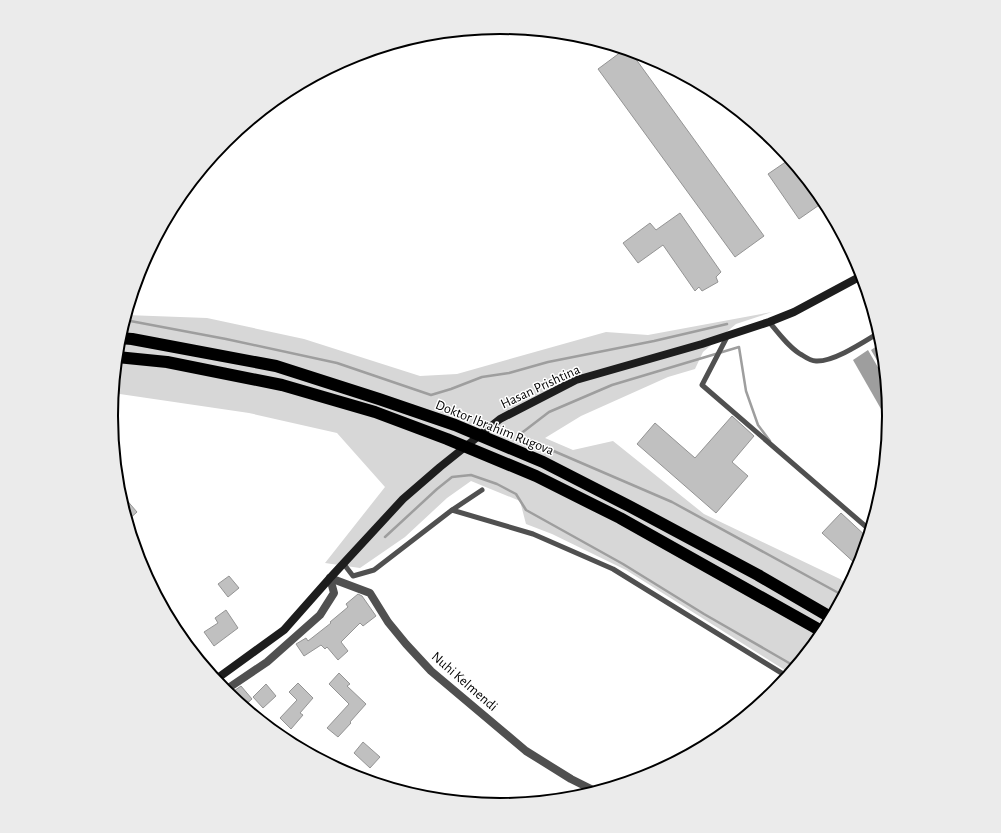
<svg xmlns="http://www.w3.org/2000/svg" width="1001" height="833" viewBox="0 0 1001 833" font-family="'Alegreya Sans',sans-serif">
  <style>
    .green { fill: #d7d7d7 }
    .water { fill: #9e9e9e }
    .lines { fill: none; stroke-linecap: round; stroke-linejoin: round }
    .stream { stroke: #9e9e9e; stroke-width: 2.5 }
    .building { fill: #c0c0c0; stroke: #949494 }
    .lane { stroke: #505050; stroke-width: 5 }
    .street { stroke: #505050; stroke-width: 8 }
    .secondary { stroke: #1d1d1d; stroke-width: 8 }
    .highway { stroke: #000; stroke-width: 12 }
    .labels { text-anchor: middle; stroke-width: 3; stroke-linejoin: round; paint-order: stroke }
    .street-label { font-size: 14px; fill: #000; stroke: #fff }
    .rim { fill: none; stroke: #000; stroke-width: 2 }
  </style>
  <rect width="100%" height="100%" fill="#fff"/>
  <path class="green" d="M772,312l-36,12 -33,28 -8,17 -27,8 -87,39 -36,22 28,12 40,-9 91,73 136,65 9,7 -25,47 -33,41 -165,-104 -74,-36 -26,-10 -6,-23 -49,-20 -24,17 -42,39 -45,31 -35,-5 60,-76 -48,-54 -88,-20 -136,-20 6,-53 7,-25 81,3 97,21 116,37 37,-2 149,-42 42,3z"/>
  <g class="water">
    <path d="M883,342l3,34 -15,-26z"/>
    <path d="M868,350l19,33 2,22 -8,4 -28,-49z"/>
  </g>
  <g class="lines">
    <g class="stream">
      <path d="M125,320l101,19 111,24 94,32 20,-6 31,-12 27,-4 39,-11 106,-21 73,-17"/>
      <path d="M770,441l-12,-16 -12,-34 -7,-44 -127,38 -63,27 -30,23 23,11 130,56 172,94"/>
      <path d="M385,537l52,-48 15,-12 19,-2 26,9 19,10 10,16 97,54 81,50 92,53"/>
    </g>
  </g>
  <g class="building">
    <path d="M625,49l5,2 134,185 -29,21 -137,-188z"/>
    <path d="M790,159l35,42 -26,18 -31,-45z"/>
    <path d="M680,213l41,59 -5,5 2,5 -16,9 -3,-4 -4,4 -32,-46 -25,18 -15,-20 27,-20 6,7z"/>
    <path d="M732,416l22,20 -22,26 16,14 -32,37 -79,-69 18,-21 40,35z"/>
    <path d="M118,490l19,22 -10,9 -9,-29z"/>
    <path d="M841,513l28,26 -10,28 -37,-34z"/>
    <path d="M229,576l10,12 -11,9 -10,-13z"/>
    <path d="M358,594l4,2 14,20 -13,10 -3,-3 -19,19 7,9 -10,9 -11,-13 -2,2 -4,-4 -17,11 -8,-12 10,-6 2,3 23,-18 -1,-1 18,-15 -2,-3z"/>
    <path d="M226,610l12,18 -24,18 -10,-14 14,-9 -3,-5z"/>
    <path d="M339,673l11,11 -3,2 19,18 -16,18 1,1 -13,14 -11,-9 22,-24 -20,-20z"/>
    <path d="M298,683l15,15 -13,15 3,2 -12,14 -11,-11 17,-18 -8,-8z"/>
    <path d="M266,684l10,12 -13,12 -10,-11z"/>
    <path d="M241,686l11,13 -9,8 -15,-12z"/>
    <path d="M363,742l17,15 -10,11 -16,-15z"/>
  </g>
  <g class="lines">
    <g class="lane">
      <path d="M769,322c10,11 20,26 33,33 3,2 10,6 14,6 18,1 49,-20 64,-29"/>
      <path d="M728,335l-26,50 169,146"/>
      <path d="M452,510l30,-20"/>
      <path d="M343,563l10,13 21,-6 78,-60 81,24 80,35 175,108"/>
      <path d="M154,591l61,88"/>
    </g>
    <g class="street">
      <path d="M330,578l40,15 18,29 18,22 25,27 95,80 45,28 26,13"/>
      <path d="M224,691l43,-29 53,-47 14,-22 -4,-15"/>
    </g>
    <path class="secondary" d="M215,680l69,-50 46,-52 73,-79 37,-32 60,-48 76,-39 126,-36 67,-22 25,-10 69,-37"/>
    <g class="highway">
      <path d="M119,338l13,1 144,27 103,33 76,26 88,37 86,44 129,69 74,43"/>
      <path d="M117,357l50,5 115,23 93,27 72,27 89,37 84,42 205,115"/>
    </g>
  </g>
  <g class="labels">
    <g class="street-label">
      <text transform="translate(540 386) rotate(-25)" y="5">Hasan Prishtina</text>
      <text transform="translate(495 427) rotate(22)" y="5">Doktor Ibrahim Rugova</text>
      <text transform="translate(465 681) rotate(41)" y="5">Nuhi Kelmendi</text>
    </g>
  </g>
  <path d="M0 0H1001V833H0ZM118 416a382 382 0 1 1 764 0a382 382 0 1 1-764 0Z" fill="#ebebeb" fill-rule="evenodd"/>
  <path class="rim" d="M118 416a382 382 0 1 1 764 0a382 382 0 1 1-764 0Z"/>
</svg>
